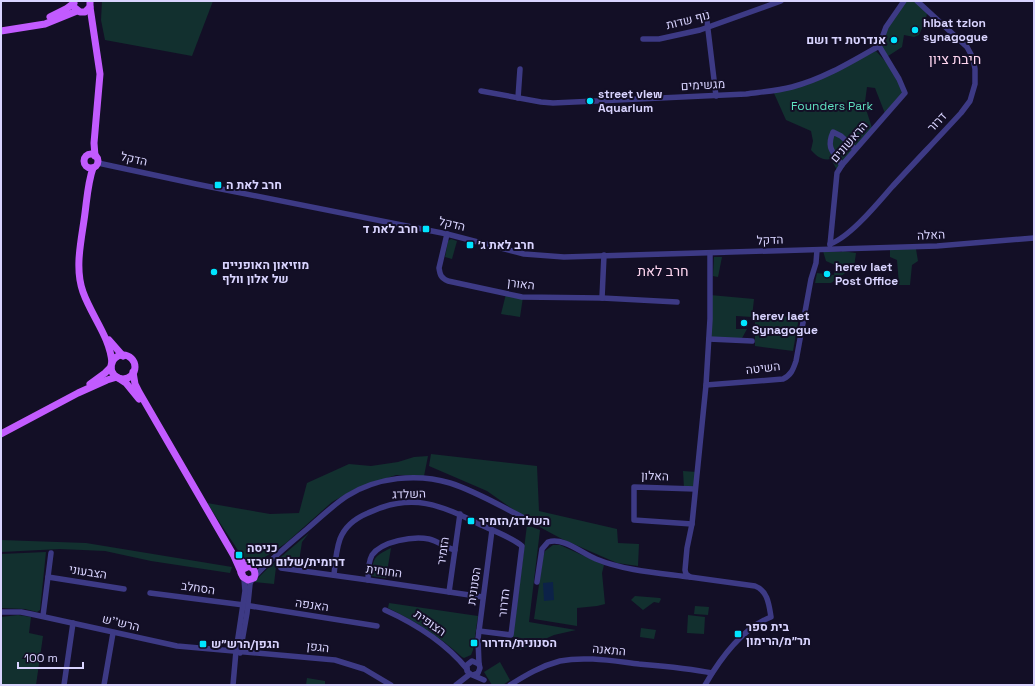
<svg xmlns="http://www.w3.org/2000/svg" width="1035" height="686" viewBox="0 0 1035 686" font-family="'Space Grotesk',Heebo,sans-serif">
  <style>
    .green { fill: #12302f }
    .water { fill: #0c2248 }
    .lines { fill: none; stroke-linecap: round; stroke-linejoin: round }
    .minor { stroke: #3d3a85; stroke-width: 5.5 }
    .major { stroke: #c25bff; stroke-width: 7 }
    .poi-dot { fill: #00e5ff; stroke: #130f26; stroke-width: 1.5 }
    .labels { text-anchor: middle; stroke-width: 4; stroke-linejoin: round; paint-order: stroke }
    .street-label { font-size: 12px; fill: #d9d4ff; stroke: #130f26 }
    .poi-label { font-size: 12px; font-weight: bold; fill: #d9d4ff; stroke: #130f26; text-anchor: start }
    .park-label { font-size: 12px; fill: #5fe0c0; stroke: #130f26 }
    .quarter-label { font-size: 14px; fill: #ffd6f0; stroke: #130f26 }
  </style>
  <rect width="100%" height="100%" fill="#130f26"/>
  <g class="green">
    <path d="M102,1h111l-21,55 -87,-16 -4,-20z"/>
    <path d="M904,1h13l10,12 -1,6 -7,16 -5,2 -10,-2 -2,12 -17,11 -6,-12 7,-19z"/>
    <path d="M876,51l17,19 12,23 -19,23 -11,-28 -8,-1 -2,15 -1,1 9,28 -35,41 -7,-13c-8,2 -15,-3 -20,-9l2,-9 -2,-10 -25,-11 -13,-29 26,-4z"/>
    <path d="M451,239l6,2 -5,18 -7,-2 3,-16z"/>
    <path d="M890,249h26l2,12 -6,4 -2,20h-11l-2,-25 -7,-3z"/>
    <path d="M823,251l19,1v-1l14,2 -2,14 -23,16h-16l2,-10 17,2 1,-10 -9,-4z"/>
    <path d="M714,257h8l-4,20 -5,-1z"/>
    <path d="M506,294l17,3 -3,20 -19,-3z"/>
    <path d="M710,295l44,4 -2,18 -16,-1v13h11l-6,11 -32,-1z"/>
    <path d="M755,315l44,2 -6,34 -38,-5z"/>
    <path d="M431,454l106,12 2,45 78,18 1,14 21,1 -1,22 -21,-3 -55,-24 -28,-15 -47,-33 -58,-25z"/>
    <path d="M428,456l-4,20 -28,-1 -41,14 -23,13 -46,41 -24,16 -7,1 -8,-1 -6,-4 -34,-52 63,11 29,-1 8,-30 42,-19 22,2 27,-4 16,-5z"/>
    <path d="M683,471l14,1 -2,17 -11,-1z"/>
    <path d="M527,525l13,5 -11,92 47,8 -22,5 -34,15 1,-12 -8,-1z"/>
    <path d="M309,533l-7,9 -4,26 -22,-1 -2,17 -20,-2 14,-14z"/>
    <path d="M1,540l85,3 146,24 -2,6 -79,-12 -46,-10 -45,-2 -59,3z"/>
    <path d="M553,545h7l44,20 -2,8 3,31 -8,2 -20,2v18l-43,-7 9,-62 2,-6z"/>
    <path d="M391,548l-5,30 -15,-2c3,-19 2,-19 20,-28z"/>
    <path d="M46,552l-6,58 -3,2 -12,-3 -24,-1v-54z"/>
    <path d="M635,596l25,2 1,1 -2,4 -5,-1 -11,8 -12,-10z"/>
    <path d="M389,603l89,13 -5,34 -2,5 -7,3 -2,-1c-23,-21 -47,-36 -74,-49z"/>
    <path d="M695,606l14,1 -1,8 -14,-1z"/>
    <path d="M18,615l13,2 -2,16 14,3 -7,49h-35v-68z"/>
    <path d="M688,615l17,2 -1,17 -17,-1z"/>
    <path d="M641,628l15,2 -2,9 -14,-2z"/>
    <path d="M500,662l10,18 -7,5h-11l-8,-13z"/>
    <path d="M307,678l18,3v4h-19z"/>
  </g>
  <path class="water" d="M553,582l1,18 -10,1 -1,-18z"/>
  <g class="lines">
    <g class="minor">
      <path d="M706,13l10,83"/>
      <path d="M643,39h16l41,-9 81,-29"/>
      <path d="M481,91l60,11 12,1 193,-9c15,-2 31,-3 46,-7 31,-8 59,-25 87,-41"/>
      <path d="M518,98l2,-29"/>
      <path d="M98,163l98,21 251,50 77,20 40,3 373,-11 97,-8"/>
      <path d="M842,165c-9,-13 -16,-17 -9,-33l8,4 14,13"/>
      <path d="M447,234l-8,34c1,7 2,10 9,13l74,16 80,1 75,4"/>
      <path d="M830,244c20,-7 47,-40 61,-56 23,-25 47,-50 70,-75l9,-12 5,-17v-15l-2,-11 -6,-11 -50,-46"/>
      <path d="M830,245l7,-72 5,-8 63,-72 -6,-14 -20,-33 7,-19 18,-26"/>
      <path d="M602,298l2,-43"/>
      <path d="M709,339l43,2"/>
      <path d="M706,385l77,-6c8,-4 10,-9 13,-18l15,-82 5,-16 1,-13"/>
      <path d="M692,524l-58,-4v-33l61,2"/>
      <path d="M281,568l87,12 115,17"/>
      <path d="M334,575c1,-12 2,-25 6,-36 5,-13 16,-21 28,-26 44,-21 73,-8 113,12 11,5 32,13 41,21l-11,89 -32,-4"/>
      <path d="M255,576c16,-17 34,-32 52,-47 13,-11 26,-24 40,-33 30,-19 70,-23 103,-13 25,8 49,22 72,34"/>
      <path d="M48,577l76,12"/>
      <path d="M368,580c0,-8 0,-18 4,-25 10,-14 41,-19 57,-16 9,2 17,9 26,11"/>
      <path d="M537,582l5,-33 6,-7c16,-5 33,11 48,17 29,12 63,14 94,18"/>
      <path d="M449,592l11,-78"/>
      <path d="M150,593l94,12 133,21"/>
      <path d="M385,610c31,14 60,32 82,59"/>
      <path d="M1,612h20l10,2 146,32 158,14 29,9 27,16"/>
      <path d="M43,616l8,-63"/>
      <path d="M240,653l7,-40 3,-29 2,-5"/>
      <path d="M479,664l-1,-25 14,-109"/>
      <path d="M473,675l5,-2 2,-5 -1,-4 -7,-3 -5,4v6l3,3 14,6"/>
      <path d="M64,685l9,-62"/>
      <path d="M104,685l9,-52"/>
      <path d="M233,685l3,-34 9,-60 -1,-12"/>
      <path d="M456,685l14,-11"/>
      <path d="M510,685c16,-10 31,-19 50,-24 25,-5 53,0 79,3 24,2 49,4 73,9"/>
      <path d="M705,685c15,-26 38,-57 66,-68 -2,-12 -3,-26 -16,-31l-65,-9 -4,-3 -1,-4 2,-22 5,-24 14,-139 4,-66v-66"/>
    </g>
    <g class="major">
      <path d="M90,7l10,67 -6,69 1,13"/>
      <path d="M75,8l5,4h5l5,-5v-6"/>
      <path d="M50,17l16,-8 8,-6"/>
      <path d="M1,31l44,-7 32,-13"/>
      <circle cx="91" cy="161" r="7"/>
      <path d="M93,168c-5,14 -6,30 -8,45 -3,25 -11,54 -2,79 9,25 27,45 29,71"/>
      <path d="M109,340l14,16"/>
      <circle cx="123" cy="367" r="12"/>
      <path d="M133,372l2,12 4,8 95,164 8,18"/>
      <path d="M120,379l6,4 13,16"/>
      <path d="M90,384l15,-11 6,-6"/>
      <path d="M1,434l77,-41 29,-13 10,-3"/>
      <path d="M235,557c8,8 24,9 19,21l-6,2 -5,-3 -2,-4 2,-4 6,-3"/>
    </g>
  </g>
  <g class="poi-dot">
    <circle cx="915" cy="30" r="4"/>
    <circle cx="894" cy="40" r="4"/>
    <circle cx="590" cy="101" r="4"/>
    <rect x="214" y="181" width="8" height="8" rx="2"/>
    <rect x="422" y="225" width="8" height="8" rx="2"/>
    <rect x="466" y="241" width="8" height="8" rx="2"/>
    <circle cx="214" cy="272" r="4"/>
    <circle cx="827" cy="274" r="4"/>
    <circle cx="744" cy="323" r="4"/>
    <rect x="467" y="517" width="8" height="8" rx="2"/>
    <rect x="235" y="551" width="8" height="8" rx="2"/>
    <rect x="734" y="630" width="8" height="8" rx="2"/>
    <rect x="470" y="639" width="8" height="8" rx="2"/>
    <rect x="199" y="640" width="8" height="8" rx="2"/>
  </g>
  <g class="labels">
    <g class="street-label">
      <text transform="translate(688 20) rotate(-14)" y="4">נוף שדות</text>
      <text transform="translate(703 85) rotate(-3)" y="4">מגשימים</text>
      <text transform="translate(937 122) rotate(-47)" y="4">דרור</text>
      <text transform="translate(849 142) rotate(-49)" y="4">הראשונים</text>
      <text transform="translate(134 159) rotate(12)" y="4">הדקל</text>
      <text transform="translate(452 224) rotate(13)" y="4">הדקל</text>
      <text transform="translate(931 235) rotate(-3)" y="4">האלה</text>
      <text transform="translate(770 240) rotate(-2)" y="4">הדקל</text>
      <text transform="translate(521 284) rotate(7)" y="4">האורן</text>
      <text transform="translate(763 368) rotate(-7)" y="4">השיטה</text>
      <text transform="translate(655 476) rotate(2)" y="4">האלון</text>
      <text transform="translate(409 494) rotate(-2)" y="4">השלדג</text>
      <text transform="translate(443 551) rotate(-82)" y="4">הזמיר</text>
      <text transform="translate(384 571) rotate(8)" y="4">החוחית</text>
      <text transform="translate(88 572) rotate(9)" y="4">הצבעוני</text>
      <text transform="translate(474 586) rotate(-82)" y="4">הסנונית</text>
      <text transform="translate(198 588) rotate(8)" y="4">הסחלב</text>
      <text transform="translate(504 603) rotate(-83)" y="4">הדרור</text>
      <text transform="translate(312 605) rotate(8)" y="4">האנפה</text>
      <text transform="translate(121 623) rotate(13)" y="4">הרש''ש</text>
      <text transform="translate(430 623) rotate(35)" y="4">הצופית</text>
      <text transform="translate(318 647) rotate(6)" y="4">הגפן</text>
      <text transform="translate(609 650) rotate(5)" y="4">התאנה</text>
    </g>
    <g class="poi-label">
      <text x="923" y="27">hibat tzion<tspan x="923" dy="14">synagogue</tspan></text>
      <text x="886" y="44" text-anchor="end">אנדרטת יד ושם</text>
      <text x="598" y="98">street view<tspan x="598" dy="14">Aquarium</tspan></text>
      <text x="226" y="189">חרב לאת ה</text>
      <text x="418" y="233" text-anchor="end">חרב לאת ד</text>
      <text x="478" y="249">חרב לאת ג׳</text>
      <text x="222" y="269">מוזיאון האופניים<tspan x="222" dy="14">של אלון וולף</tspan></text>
      <text x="835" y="271">herev laet<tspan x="835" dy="14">Post Office</tspan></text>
      <text x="752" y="320">herev laet<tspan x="752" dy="14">Synagogue</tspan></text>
      <text x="479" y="525">השלדג/הזמיר</text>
      <text x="247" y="552">כניסה<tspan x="247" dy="14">דרומית/שלום שבזי</tspan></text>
      <text x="746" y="631">בית ספר<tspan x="746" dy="14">תר״מ/הרימון</tspan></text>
      <text x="482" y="647">הסנונית/הדרור</text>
      <text x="211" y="648">הגפן/הרש״ש</text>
    </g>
    <g class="park-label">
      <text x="832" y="110">Founders Park</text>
    </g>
    <g class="quarter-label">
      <text x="955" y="64">חיבת ציון</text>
      <text x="663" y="276">חרב לאת</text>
    </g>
  </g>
  <rect width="1035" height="686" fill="none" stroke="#d9d4ff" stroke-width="4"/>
  <path d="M18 662v6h65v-6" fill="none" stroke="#d9d4ff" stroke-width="2"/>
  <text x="24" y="662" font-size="12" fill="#d9d4ff" stroke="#130f26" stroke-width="3" paint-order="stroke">100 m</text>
</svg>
